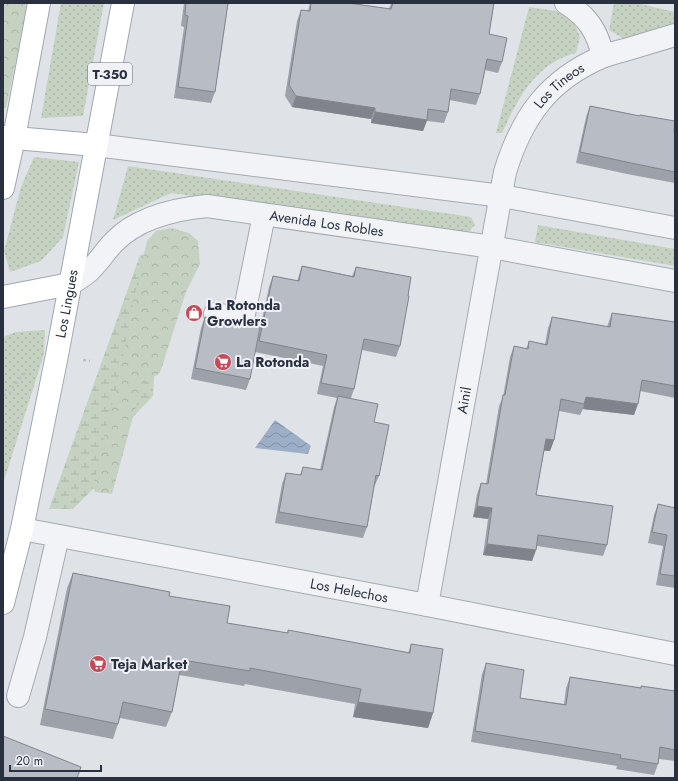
<svg xmlns="http://www.w3.org/2000/svg" width="678" height="781" viewBox="0 0 678 781" font-family="Jost,sans-serif">
  <style>
    .grass { fill: url(#grass-dots) }
    .wetland { fill: url(#wetland-marsh) }
    .park { fill: url(#park-crowns) }
    .water { fill: url(#water-waves) }
    .lines { fill: none; stroke-linecap: round; stroke-linejoin: round }
    .minor-casing { stroke: #a5aab2; stroke-width: 24 }
    .major-casing { stroke: #9fa7b3; stroke-width: 24 }
    .path { stroke: #bec0c6; stroke-width: 2.5; stroke-dasharray: 3 3; stroke-linecap: butt }
    .minor { stroke: #f2f3f6; stroke-width: 22 }
    .major { stroke: #fff; stroke-width: 22 }
    .wall { fill: #9da2a9 }
    .shaded-wall { fill: #80848a }
    .building { fill: #b7bcc5; stroke: #80848a }
    .labels { text-anchor: middle; stroke-width: 4; stroke-linejoin: round; paint-order: stroke }
    .shield { fill: #eff1f6; stroke: #646a76; stroke-width: 1 }
    .shield-label { font-size: 13px; font-weight: bold; fill: #29303f }
    .street-label { font-size: 14px; fill: #29303f; stroke: #eff1f6 }
    .poi-label { font-size: 14px; font-weight: bold; fill: #29303f; stroke: #eff1f6; text-anchor: start }
  </style>
  <defs>
    <pattern id="grass-dots" width="8" height="8" patternUnits="userSpaceOnUse"><rect width="8" height="8" fill="#c5d2c1"/><path d="M2 2h.1M6 6h.1" fill="none" stroke="#a9b5a7" stroke-width="1.8" stroke-linecap="round"/></pattern>
    <pattern id="wetland-marsh" width="20" height="14" patternUnits="userSpaceOnUse"><rect width="20" height="14" fill="#c5d2c1"/><path d="M1 5h8M5 5V1M11 12h8M15 12V8" fill="none" stroke="#a9b5a7"/></pattern>
    <pattern id="park-crowns" width="20" height="18" patternUnits="userSpaceOnUse"><rect width="20" height="18" fill="#c5d2c1"/><path d="M2 6a3 3 0 1 1 6 0M12 15a3 3 0 1 1 6 0" fill="none" stroke="#a9b5a7"/></pattern>
    <pattern id="water-waves" width="16" height="10" patternUnits="userSpaceOnUse"><rect width="16" height="10" fill="#9cafc7"/><path d="M0 5q4-4 8 0t8 0" fill="none" stroke="#7f8fa3"/></pattern>
  </defs>
  <rect width="100%" height="100%" fill="#dfe3e8"/>
  <g class="grass">
    <path d="M61,3h43l-21,113 -42,2z"/>
    <path d="M614,3h22l39,9v10l-4,5 -45,13 -17,-10z"/>
    <path d="M529,7l27,4 16,7 8,19 -4,16c-40,10 -58,45 -74,80h-6z"/>
    <path d="M34,157l45,5 -16,75 -22,24 -31,11 -6,-21 17,-64z"/>
    <path d="M128,166l343,51 4,8 -7,7 -297,-39 -58,27z"/>
    <path d="M538,225l137,24v17l-140,-24z"/>
    <path d="M45,330l-1,24 -41,130v-147l13,-5z"/>
  </g>
  <path class="wetland" d="M157,252l-1,91 -3,53 -21,22 -32,64 -27,27h-24l91,-254z"/>
  <g class="park">
    <path d="M3,3h25l-22,105h-3z"/>
    <path d="M171,228l18,5 9,8 2,23 -14,28 -26,81 -18,11 -30,110 -17,-2 -2,-6 28,-118 12,-66 14,-61 9,-10z"/>
  </g>
  <path class="water" d="M275,420l36,26 -3,8 -53,-6z"/>
  <g class="lines">
    <g class="minor-casing">
      <g id="minor">
        <path d="M566,3c22,14 31,28 37,53"/>
        <path d="M96,145l406,51 173,32"/>
        <path id="s1" d="M70,284c8,-5 16,-9 22,-16 8,-8 14,-18 22,-26 23,-24 62,-33 93,-36l285,41 183,34"/>
        <path d="M215,314l28,5 21,-104"/>
        <path id="s2" d="M22,529l405,76 248,49"/>
        <path id="s3" d="M427,605l78,-433c17,-55 43,-92 97,-115 7,-3 15,-5 23,-7 17,-5 33,-10 50,-15"/>
        <path d="M18,696l17,-59 23,-101"/>
      </g>
    </g>
    <g class="major-casing">
      <g id="major">
        <path d="M3,137l93,8"/>
        <path d="M3,188l11,-50 25,-135"/>
        <path d="M3,297l67,-13"/>
        <path id="s4" d="M3,603l19,-74 35,-174 66,-352"/>
      </g>
    </g>
    <g class="path">
      <path d="M83,360l7,1"/>
      <path d="M3,395l6,-1 8,-13 9,-9"/>
    </g>
    <use href="#minor" class="minor"/>
    <use href="#major" class="major"/>
  </g>
  <g class="wall">
    <path d="M184,3h44l-13,89 -4,11 -37,-5 10,-71 -3,-1z"/>
    <path d="M310,3l79,6 2,-6h103l-5,31 13,28 -4,11 -13,-3 -5,24 -4,11 -27,-5 -1,12 -4,11 -17,-2 -4,10 -52,-8v-4l-79,-12 -7,-11 12,-75 4,-11 7,1z"/>
    <path d="M590,106l85,26v51l-48,-9 -51,-11 10,-46z"/>
    <path d="M302,266l50,10 4,-9 52,29 -8,50 -4,11 -34,-7 -8,39 -3,9 23,24 5,54 -5,11 -7,40 -4,11 -88,-15 7,-39 4,-11 14,2 3,-8 17,3 14,-63 3,-9 -20,-4 6,-28 -68,-14 14,-65 4,-11 24,5z"/>
    <path d="M612,313l63,9v76l-35,-7 -6,24 -51,-6 -3,6 -21,-4 -5,29 -4,11h-6l-8,44 71,50 -4,11 -66,-10 -1,4 -4,11 -49,-6 5,-36 -15,-2 4,-23 4,-11 5,1 13,-78 4,-9 7,-40 4,-11 12,3 3,-8 16,3 3,-16 4,-11 55,10 1,-3z"/>
    <path d="M205,317l45,62 -4,11 -55,-11 10,-51z"/>
    <path d="M658,504l17,4v80l-19,-3 7,-39 -15,-3 6,-28z"/>
    <path d="M73,573l96,23 58,27 60,10 1,-3 120,23 3,-9 22,69 -5,15 -75,-11 2,-13 -110,-20 -1,2 -65,-11 -7,37 -6,15 -46,-9 -7,21 -73,-14 27,-137z"/>
    <path d="M486,663l34,35 44,6 2,-16 4,-11 71,11v-2l34,5v70l-16,-2 -1,5 -4,11 -38,-6 1,-3 -146,-24 11,-68z"/>
  </g>
  <g class="shaded-wall">
    <path d="M296,96l79,12 -4,11 -79,-12z"/>
    <path d="M375,112l52,8 -4,11 -52,-8z"/>
    <path d="M586,397l52,7 -4,11 -51,-6z"/>
    <path d="M546,439l8,1 -4,11 -8,-1z"/>
    <path d="M477,506l15,2 -4,11 -15,-2z"/>
    <path d="M487,544l49,6 -4,11 -49,-6z"/>
    <path d="M358,702l75,11 -5,15 -75,-11z"/>
  </g>
  <g class="building">
    <path d="M186,3h42l-13,89 -37,-5 10,-71 -3,-1z"/>
    <path d="M311,3h37l43,6 2,-6h101l-5,31 18,4 -5,24 -15,-3 -7,35 -29,-5 -3,23 -20,-3 -1,11 -52,-8v-4l-79,-12 -7,-11 12,-75 9,1z"/>
    <path d="M590,106l50,10v-1l35,6 -1,11h1v40l-44,-9 -51,-11z"/>
    <path d="M302,266l52,11 2,-10 55,10 -3,19h1l-9,50 -36,-7 -10,50 -33,-6 6,-28 -68,-14 14,-65 26,5z"/>
    <path d="M612,313l63,9v64l-33,-6 -4,24 -52,-7 -2,7 -23,-5 -7,41 -8,-1 -10,56 77,11 -6,39 -69,-10 -2,15 -49,-6 5,-36 -15,-2 4,-23 7,1 15,-89h2l9,-49 14,3 1,-8 18,4 5,-28 58,10z"/>
    <path d="M205,317l55,10 -10,52 -55,-11z"/>
    <path d="M338,396l40,8 -4,18 15,3 -10,51 -3,-1 -9,52 -88,-15 7,-39 15,2 2,-8 19,3z"/>
    <path d="M658,504l17,4v68l-15,-2 7,-39 -15,-3z"/>
    <path d="M73,573l97,19 -1,4 61,10 -3,17 61,10v-3l122,23 1,-9 32,5 -10,64 -75,-11 3,-13 -111,-21v3l-68,-11 -10,52 -49,-10 -5,22 -73,-15z"/>
    <path d="M486,663l38,7 -4,28 46,7 4,-28 71,11v-2l34,5v59l-15,-3 -2,17 -38,-6 1,-3 -146,-24z"/>
    <path d="M3,736l78,31 -4,11h-74z"/>
  </g>
  <defs>
    <g id="shop-disc" transform="scale(0.9)"><circle r="9.5" fill="#c84958" stroke="#eff1f6"/><path d="M-5-2.5h2.3a2.7 3.5 0 0 1 5.4 0H5L5.5 6h-11ZM-1.5-2.5h3a1.5 2.3 0 0 0-3 0Z" fill="#fff"/></g>
    <g id="supermarket-disc" transform="scale(0.9)"><circle r="9.5" fill="#c84958" stroke="#eff1f6"/><path d="M-6-5.5h2.5l.6 2H6L4.5 2H-2.5L-4.4-4H-6ZM-1.5 3.2a1.3 1.3 0 1 0 .1 0ZM3 3.2a1.3 1.3 0 1 0 .1 0Z" fill="#fff"/></g>
  </defs>
  <g fill-rule="evenodd">
    <use href="#shop-disc" x="194" y="313"/>
    <use href="#supermarket-disc" x="223" y="362"/>
    <use href="#supermarket-disc" x="98" y="664"/>
  </g>
  <g class="labels">
    <rect class="shield" x="88" y="63" width="44" height="22" rx="3"/>
    <g class="shield-label">
      <text x="110" y="79">T-350</text>
    </g>
    <g class="street-label">
      <text dy="5" stroke="none"><textPath href="#s3" startOffset="544">Los Tineos</textPath></text>
      <text dy="5" stroke="none"><textPath href="#s1" startOffset="284">Avenida Los Robles</textPath></text>
      <text dy="5" stroke="none"><textPath href="#s4" startOffset="306">Los Lingues</textPath></text>
      <text dy="5" stroke="none"><textPath href="#s3" startOffset="208">Ainil</textPath></text>
      <text dy="5" stroke="none"><textPath href="#s2" startOffset="333">Los Helechos</textPath></text>
    </g>
    <g class="poi-label">
      <text x="207" y="310">La Rotonda<tspan x="207" dy="16">Growlers</tspan></text>
      <text x="236" y="367">La Rotonda</text>
      <text x="111" y="669">Teja Market</text>
    </g>
  </g>
  <rect width="678" height="781" fill="none" stroke="#29303f" stroke-width="8"/>
  <path d="M10 765v6h91v-6" fill="none" stroke="#29303f" stroke-width="2"/>
  <text x="16" y="765" font-size="12" fill="#29303f" stroke="#eff1f6" stroke-width="3" paint-order="stroke">20 m</text>
</svg>
